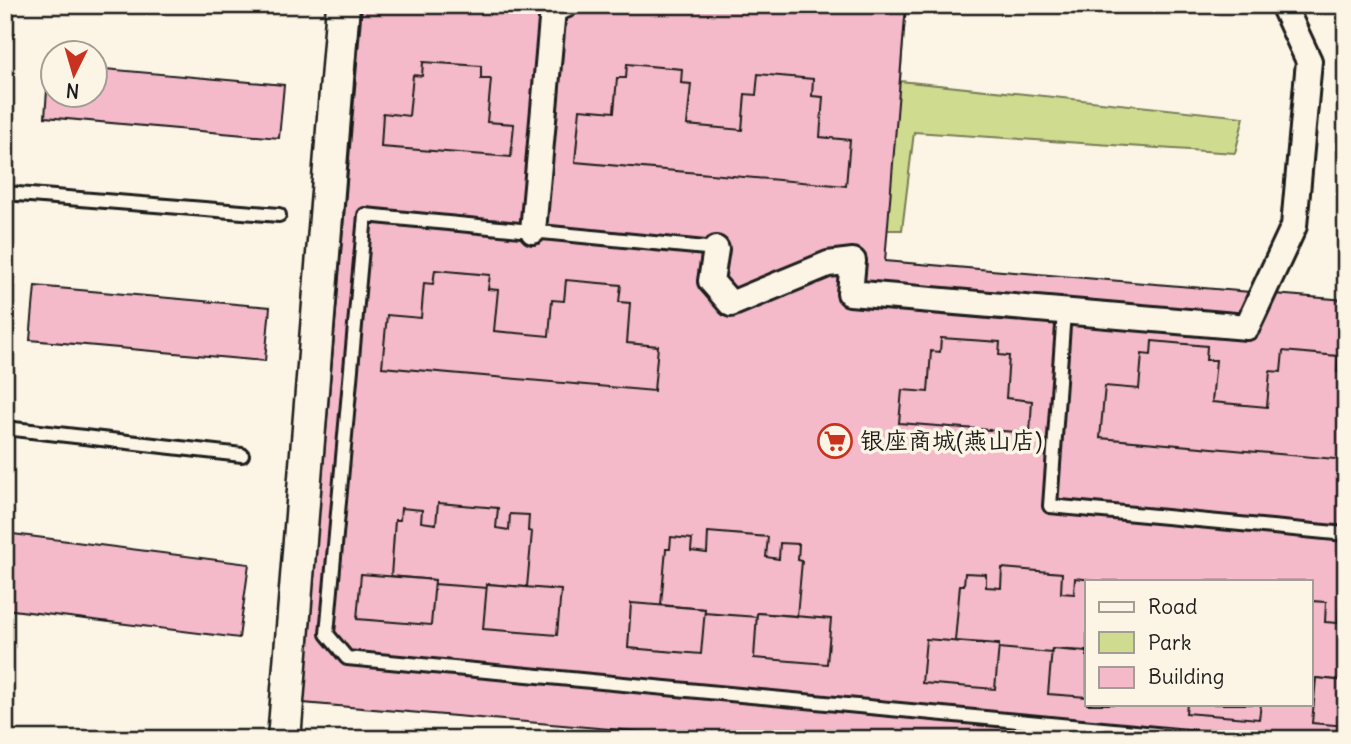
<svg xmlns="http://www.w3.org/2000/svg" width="1351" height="744" viewBox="0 0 1351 744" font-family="Delius,'LXGW WenKai TC',sans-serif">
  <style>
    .green { fill: #cfdc8f; stroke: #767c56; stroke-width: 2 }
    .building { fill: #f4baca; stroke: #1c1c1c; stroke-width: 2; fill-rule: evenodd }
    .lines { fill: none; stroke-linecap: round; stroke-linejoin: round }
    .service-casing { stroke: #1c1c1c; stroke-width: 18 }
    .minor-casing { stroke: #1c1c1c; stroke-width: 30 }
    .tertiary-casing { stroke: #1c1c1c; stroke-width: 37 }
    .service { stroke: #fcf5e5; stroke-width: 12 }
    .minor { stroke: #fcf5e5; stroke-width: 24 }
    .tertiary { stroke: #fcf5e5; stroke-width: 32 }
    .labels { text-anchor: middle; stroke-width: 7; stroke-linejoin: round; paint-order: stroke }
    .poi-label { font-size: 24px; fill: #1c1c1c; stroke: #fcf5e5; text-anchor: start }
  </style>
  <rect width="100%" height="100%" fill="#fcf5e5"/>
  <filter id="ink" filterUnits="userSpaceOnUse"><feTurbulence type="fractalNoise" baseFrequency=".0143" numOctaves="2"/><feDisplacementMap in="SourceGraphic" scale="14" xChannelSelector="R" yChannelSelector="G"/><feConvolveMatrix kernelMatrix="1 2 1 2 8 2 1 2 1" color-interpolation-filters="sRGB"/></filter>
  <g filter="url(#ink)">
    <path class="green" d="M840,5h66l-6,76 344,36 -9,36 -321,-21 -12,98h-15z"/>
    <g class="building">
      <path d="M362,5h544l-21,256 461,39v439h-617l-426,-36zM1087,581h224v123h-224z"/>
      <path d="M423,62l58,4v13h10l-4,43 27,2 -3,33 -130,-10 2,-34 26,3 4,-41 9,1z"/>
      <path d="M49,64h3v30h42v-26l190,17 -5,53 -234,-21z"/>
      <path d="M627,64l55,5 -1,14 10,1 -4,41 55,5 3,-36 11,1 2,-21 55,5 -1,17 11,1 -3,40 30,3 -4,46 -271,-24 5,-53 34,3 3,-34h9z"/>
      <path d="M435,270l55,5 -2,14 10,1 -4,41 55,5 3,-36 12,1 2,-21 55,5 -2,17 11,1 -3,40 31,3 -4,45 -272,-24 5,-52 34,3 3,-35 9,1z"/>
      <path d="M35,286l235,21 -5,54 -235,-21z"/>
      <path d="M941,338l59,4 -1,13 10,1 -3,42 26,3 -2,32 -131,-10 3,-33 26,2 3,-41 9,1z"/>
      <path d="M1152,341l55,5 -1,14h10l-4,42 55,5 3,-36 11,1 2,-21 55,5 -1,16 9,1v87l-246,-22 5,-52 34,3 3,-35 9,1z"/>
      <path d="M438,503l60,5 -2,20 13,2 1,-16 19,1 -1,16 4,1 -5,55 -40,-3v4l-53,-4v-4l-43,-4 4,-56h5l1,-12 21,2 -1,12 15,2z"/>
      <path d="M708,532l60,5 -2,20 13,2 1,-16 19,1 -1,16 4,1 -5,55 -40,-3v4l-53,-4v-4l-43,-4 5,-56h4l1,-12 21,2 -1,12 16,2z"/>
      <path d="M5,533l244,31 -10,74 -234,-29z"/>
      <path d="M1002,568l60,5 -1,20 13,1 1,-16 18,2v1h-6v70l-35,-2 -1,4 -52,-5v-4l-44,-3 5,-56h4l1,-12 21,1v13l15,1z"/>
      <path d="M361,574l74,6 -4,45 -74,-6z"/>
      <path d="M487,584l74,6 -4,45 -74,-6z"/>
      <path d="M1311,601l15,1 -1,20 13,1 1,-15h7v73l-30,-3 -1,4h-4z"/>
      <path d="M631,603l74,6 -4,45 -73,-6z"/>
      <path d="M757,613l74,6 -4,45 -73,-6z"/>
      <path d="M926,639l73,6 -4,44 -73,-6z"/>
      <path d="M1052,649l35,3v45l-39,-3z"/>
      <path d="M1316,678l30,3v45l-34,-3z"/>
      <path d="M1187,704h74l-2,15 -73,-6z"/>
    </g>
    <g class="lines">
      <g class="service-casing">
        <g id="service">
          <path d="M5,193l274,22"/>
          <path d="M716,249l-351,-34 -38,419 20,24 862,81"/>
          <path d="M1064,312l-14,194 296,28"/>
          <path d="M5,428l237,27"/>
        </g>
      </g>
      <g class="minor-casing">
        <g id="minor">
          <path d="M533,231l20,-222 12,-4"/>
          <path d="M716,249l-5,32 20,23 97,-40 25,-3 -3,32 397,34 47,-101 15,-165 -26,-56"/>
        </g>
      </g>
      <g class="tertiary-casing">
        <path id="tertiary" d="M284,739l59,-734"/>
      </g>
      <use href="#service" class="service"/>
      <use href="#minor" class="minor"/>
      <use href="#tertiary" class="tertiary"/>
    </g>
  </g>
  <defs>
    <g id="supermarket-ring" transform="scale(1.75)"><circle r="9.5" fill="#fcf5e5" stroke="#c8321e" stroke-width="1.5"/><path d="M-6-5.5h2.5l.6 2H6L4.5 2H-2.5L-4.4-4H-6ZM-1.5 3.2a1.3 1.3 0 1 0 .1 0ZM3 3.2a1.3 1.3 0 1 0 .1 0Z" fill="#c8321e"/></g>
  </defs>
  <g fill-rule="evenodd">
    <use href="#supermarket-ring" x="835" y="441"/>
  </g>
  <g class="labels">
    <g class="poi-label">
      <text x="860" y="449">银座商城(燕山店)</text>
    </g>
  </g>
  <rect width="1351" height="744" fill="none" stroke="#fcf5e5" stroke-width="28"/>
  <rect x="14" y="14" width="1323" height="716" fill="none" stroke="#1c1c1c" stroke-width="2.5" filter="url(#ink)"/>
  <rect x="1085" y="580" width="228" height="126" fill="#fcf5e5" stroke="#a29e95" stroke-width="2"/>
  <rect x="1099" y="602" width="35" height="10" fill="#fcf5e5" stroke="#a29e95" stroke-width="2"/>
  <text x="1148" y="614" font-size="21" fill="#1c1c1c">Road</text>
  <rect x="1099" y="632" width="35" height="21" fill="#cfdc8f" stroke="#a29e95" stroke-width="2"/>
  <text x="1148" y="650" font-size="21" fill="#1c1c1c">Park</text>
  <rect x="1099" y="667" width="35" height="21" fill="#f4baca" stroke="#a29e95" stroke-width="2"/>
  <text x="1148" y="684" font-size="21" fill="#1c1c1c">Building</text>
  <g transform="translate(74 74) rotate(185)"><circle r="33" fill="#fcf5e5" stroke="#a29e95" stroke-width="2"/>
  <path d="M0-5L12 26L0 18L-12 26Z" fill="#c8321e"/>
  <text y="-10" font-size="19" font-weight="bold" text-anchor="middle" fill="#1c1c1c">N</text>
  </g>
</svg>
